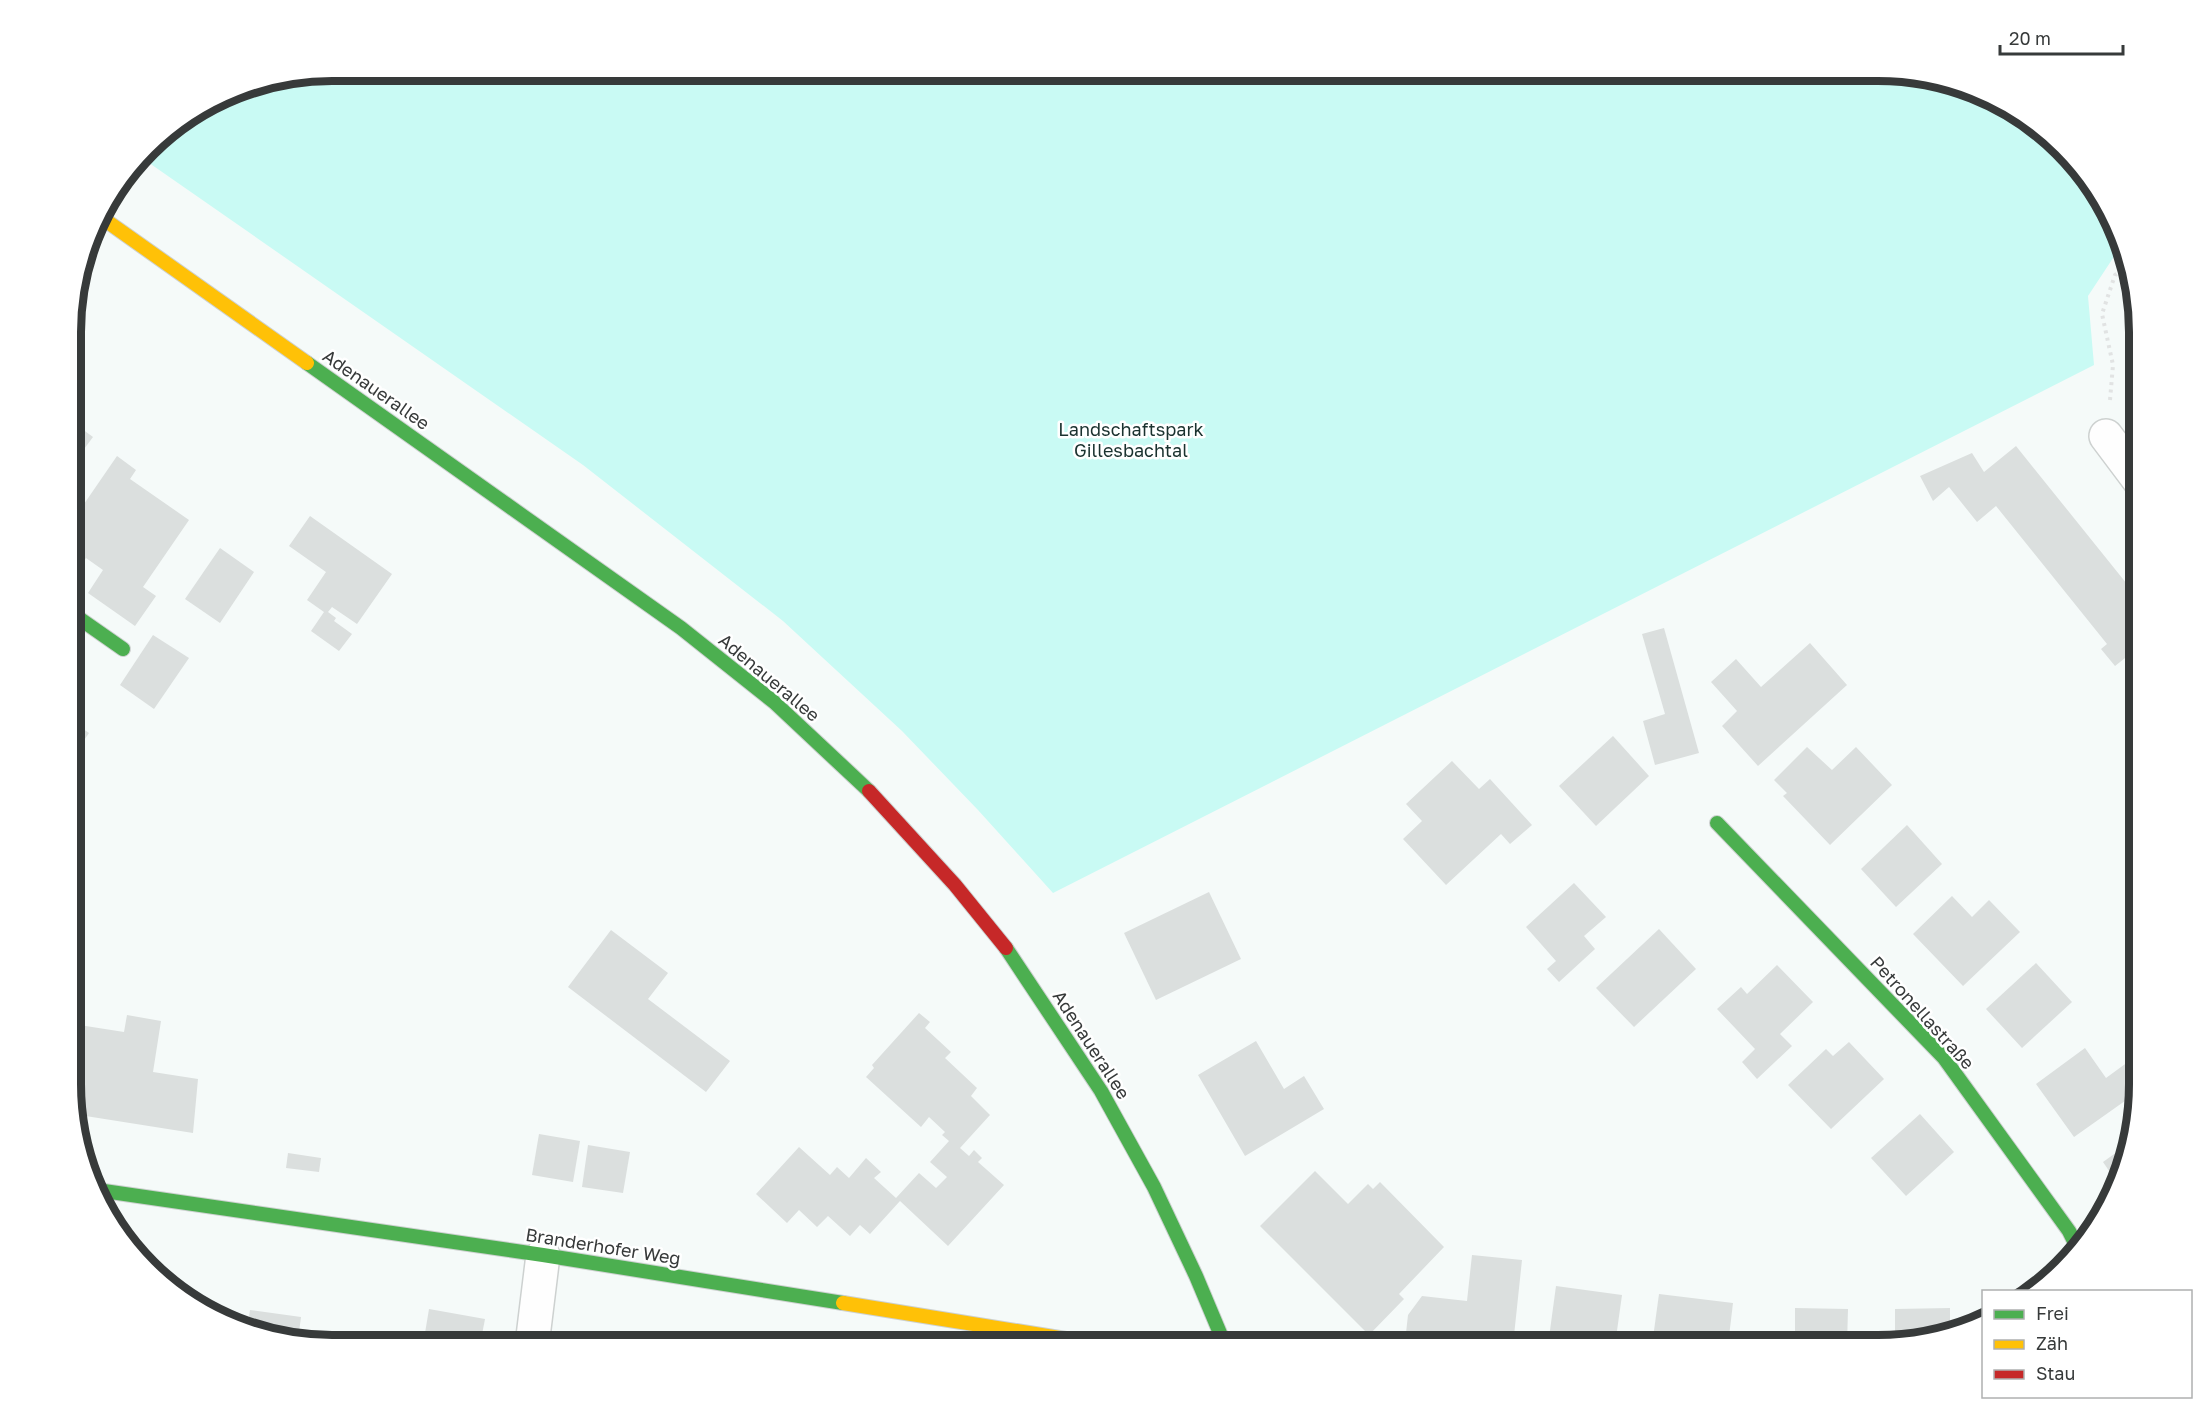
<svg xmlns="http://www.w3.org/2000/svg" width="2210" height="1416" viewBox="0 0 2210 1416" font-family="'Golos Text',sans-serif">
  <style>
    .green { fill: #c9faf4 }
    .building { fill: #dbdfde }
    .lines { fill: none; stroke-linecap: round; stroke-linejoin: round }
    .street-casing { stroke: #cdd1d0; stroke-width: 36 }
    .fast-casing { stroke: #cdd1d0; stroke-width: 16 }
    .slow-casing { stroke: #cdd1d0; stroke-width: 16 }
    .jam-casing { stroke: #cdd1d0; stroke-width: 16 }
    .path { stroke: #e1e3e3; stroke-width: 4; stroke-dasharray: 3 4.5; stroke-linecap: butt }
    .street { stroke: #fefefe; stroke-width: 33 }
    .fast { stroke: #4caf50; stroke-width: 14 }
    .slow { stroke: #ffc107; stroke-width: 14 }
    .jam { stroke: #c62828; stroke-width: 14 }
    .labels { text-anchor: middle; stroke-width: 5; stroke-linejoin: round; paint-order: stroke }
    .street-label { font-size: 18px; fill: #373a3a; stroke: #fff }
    .park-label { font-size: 18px; fill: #1a322f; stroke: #fff }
    .rim { fill: none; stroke: #373a3a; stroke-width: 8 }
  </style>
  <rect width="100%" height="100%" fill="#f5faf9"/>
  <path class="green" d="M332,71h1547l67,8 77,35 82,87 14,48 -31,47 6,69 -1041,528 -75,-83 -76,-79 -119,-110 -200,-156 -441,-307 17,-22 73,-46z"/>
  <g class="building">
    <path d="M74,423l19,14 -20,27v-39z"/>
    <path d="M2016,446l123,153v48l-24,19 -14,-17 6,-5 -111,-138 -19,16 -28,-35 -16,14 -13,-25 52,-23 12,19z"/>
    <path d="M117,456l19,14 -6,9 59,41 -46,67 13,9 -21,30 -47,-33 15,-23 -17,-12 -13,19v-57z"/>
    <path d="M310,516l82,58 -35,50 -25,-17 -4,5 8,6 -2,3 18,13 -13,17 -28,-20 13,-19 -17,-12 19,-28 -37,-26z"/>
    <path d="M220,548l34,24 -34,51 -35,-24z"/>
    <path d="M1664,628l35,125 -44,12 -12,-44 22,-7 -23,-80z"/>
    <path d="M153,635l36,23 -35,51 -34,-24z"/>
    <path d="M1810,643l37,42 -89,81 -36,-40 15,-15 -26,-29 25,-23 25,28z"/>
    <path d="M73,722l16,11 -16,23z"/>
    <path d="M1613,736l36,40 -53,50 -37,-40z"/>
    <path d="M1807,747l25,23 24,-23 36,38 -62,60 -47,-49 4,-3 -13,-13z"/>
    <path d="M1452,761l27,28 11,-10 42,46 -22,19 -9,-10 -55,51 -43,-46 19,-18 -16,-17z"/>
    <path d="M1907,825l35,39 -46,43 -35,-38z"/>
    <path d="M1574,883l32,34 -22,19 11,13 -36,33 -12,-13 9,-8 -30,-34z"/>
    <path d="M1209,892l32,67 -85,41 -32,-67z"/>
    <path d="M1952,896l20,21 17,-17 31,32 -57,54 -50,-52z"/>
    <path d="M1659,929l37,40 -62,58 -38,-39z"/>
    <path d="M611,930l57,43 -20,26 82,62 -24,31 -138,-105z"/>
    <path d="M2036,963l36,39 -50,46 -36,-39z"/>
    <path d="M1777,965l36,37 -33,32 12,12 -35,33 -15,-17 13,-13 -38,-40 24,-22 6,7z"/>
    <path d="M919,1013l11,9 -5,6 26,24 -6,6 32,30 -6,8 19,19 -30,33 9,8 5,-6 8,8 -4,4 26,23 -56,61 -48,-45 -30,33 -10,-9 -10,11 -22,-20 -11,11 -18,-17 -12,13 -31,-29 43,-47 31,28 7,-8 12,11 17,-20 15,14 -7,6 22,20 23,-25 17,15 11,-11 -17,-15 19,-21 -7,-6 3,-3 -16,-15 -8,10 -55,-50 8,-9 -2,-3z"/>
    <path d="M127,1015l34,6 -8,51 45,7 -5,54 -120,-19v-90l51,8z"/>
    <path d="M1256,1041l28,48 20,-13 20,33 -79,47 -47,-81z"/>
    <path d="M1849,1042l35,37 -53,50 -43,-44 38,-36 7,7z"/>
    <path d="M2085,1048l21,30 26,-19 7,10v22l-65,46 -38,-53z"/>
    <path d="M1920,1114l34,38 -48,44 -35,-38z"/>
    <path d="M539,1134l41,7 -7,41 -41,-7z"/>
    <path d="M2131,1142l-5,26 -8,16 -15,-22z"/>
    <path d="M588,1145l42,7 -7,41 -41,-6z"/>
    <path d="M288,1153l33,5 -2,14 -33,-4z"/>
    <path d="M1315,1171l33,33 20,-20 5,5 7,-7 64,65 -45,47 5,5 -35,36 -109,-109z"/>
    <path d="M1472,1255l50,5 -9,85h-36l-37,-4v-4l-34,-4 2,-18 14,-19 45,5z"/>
    <path d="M1556,1286l66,9 -7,50h-67z"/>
    <path d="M1659,1294l74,9 -5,42h-76z"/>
    <path d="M185,1300l23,3 -1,9 -20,-10z"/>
    <path d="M1795,1308l53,1 -1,36h-52z"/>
    <path d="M1950,1308v20l-55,17v-36z"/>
    <path d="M429,1309l56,10 -5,26h-57z"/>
    <path d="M250,1310l51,7 -3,23 -51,-9z"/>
    <path d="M1749,1335l18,1v9h-19z"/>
  </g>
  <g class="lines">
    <g class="street-casing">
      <g id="street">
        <path d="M2106,436l33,44"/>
        <path d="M532,1345l11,-90"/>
      </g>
    </g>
    <g class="fast-casing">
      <g id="fast">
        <path d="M307,363l374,265 93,74 95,89"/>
        <path d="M73,614l50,35"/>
        <path d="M1717,823l227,235 125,173 8,16"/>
        <path d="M1006,948l95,143 53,96 42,89 29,69"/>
        <path d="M97,1190l446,65 300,48"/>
      </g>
    </g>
    <g class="slow-casing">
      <g id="slow">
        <path d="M98,215l209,148"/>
        <path d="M843,1303l260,42"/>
      </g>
    </g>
    <g class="jam-casing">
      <path id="jam" d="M869,791l86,94 51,63"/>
    </g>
    <path class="path" d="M2110,400l3,-35 -11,-51 13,-39 10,-7"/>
    <use href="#street" class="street"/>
    <use href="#fast" class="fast"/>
    <use href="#slow" class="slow"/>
    <use href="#jam" class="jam"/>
  </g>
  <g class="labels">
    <g class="street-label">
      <text transform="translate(376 390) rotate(35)" y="6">Adenauerallee</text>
      <text transform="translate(769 678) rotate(40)" y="6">Adenauerallee</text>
      <text transform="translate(1922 1013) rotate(48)" y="6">Petronellastraße</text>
      <text transform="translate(1091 1045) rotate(57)" y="6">Adenauerallee</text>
      <text transform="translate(603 1247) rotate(9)" y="6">Branderhofer Weg</text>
    </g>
    <g class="park-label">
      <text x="1131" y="436">Landschaftspark<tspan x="1131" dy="21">Gillesbachtal</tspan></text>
    </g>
  </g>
  <path d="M0 0H2210V1416H0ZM332 81H1878A251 251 0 0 1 2129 332V1084A251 251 0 0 1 1878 1335H332A251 251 0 0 1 81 1084V332A251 251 0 0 1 332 81Z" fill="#fff" fill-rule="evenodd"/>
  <path class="rim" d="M332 81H1878A251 251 0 0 1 2129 332V1084A251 251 0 0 1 1878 1335H332A251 251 0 0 1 81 1084V332A251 251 0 0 1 332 81Z"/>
  <rect x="1982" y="1290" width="210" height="108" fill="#ffffff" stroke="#afb0b0" stroke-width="1.5"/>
  <rect x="1994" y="1310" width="30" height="9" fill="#4caf50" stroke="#afb0b0" stroke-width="1.5"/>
  <text x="2036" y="1320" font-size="18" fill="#373a3a">Frei</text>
  <rect x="1994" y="1340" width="30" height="9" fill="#ffc107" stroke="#afb0b0" stroke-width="1.5"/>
  <text x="2036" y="1350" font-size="18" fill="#373a3a">Zäh</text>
  <rect x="1994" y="1370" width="30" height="9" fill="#c62828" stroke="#afb0b0" stroke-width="1.5"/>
  <text x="2036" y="1380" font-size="18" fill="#373a3a">Stau</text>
  <path d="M2000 45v9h123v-9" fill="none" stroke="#373a3a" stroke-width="3"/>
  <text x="2009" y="45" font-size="18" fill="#373a3a" stroke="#ffffff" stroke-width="4.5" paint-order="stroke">20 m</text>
</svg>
